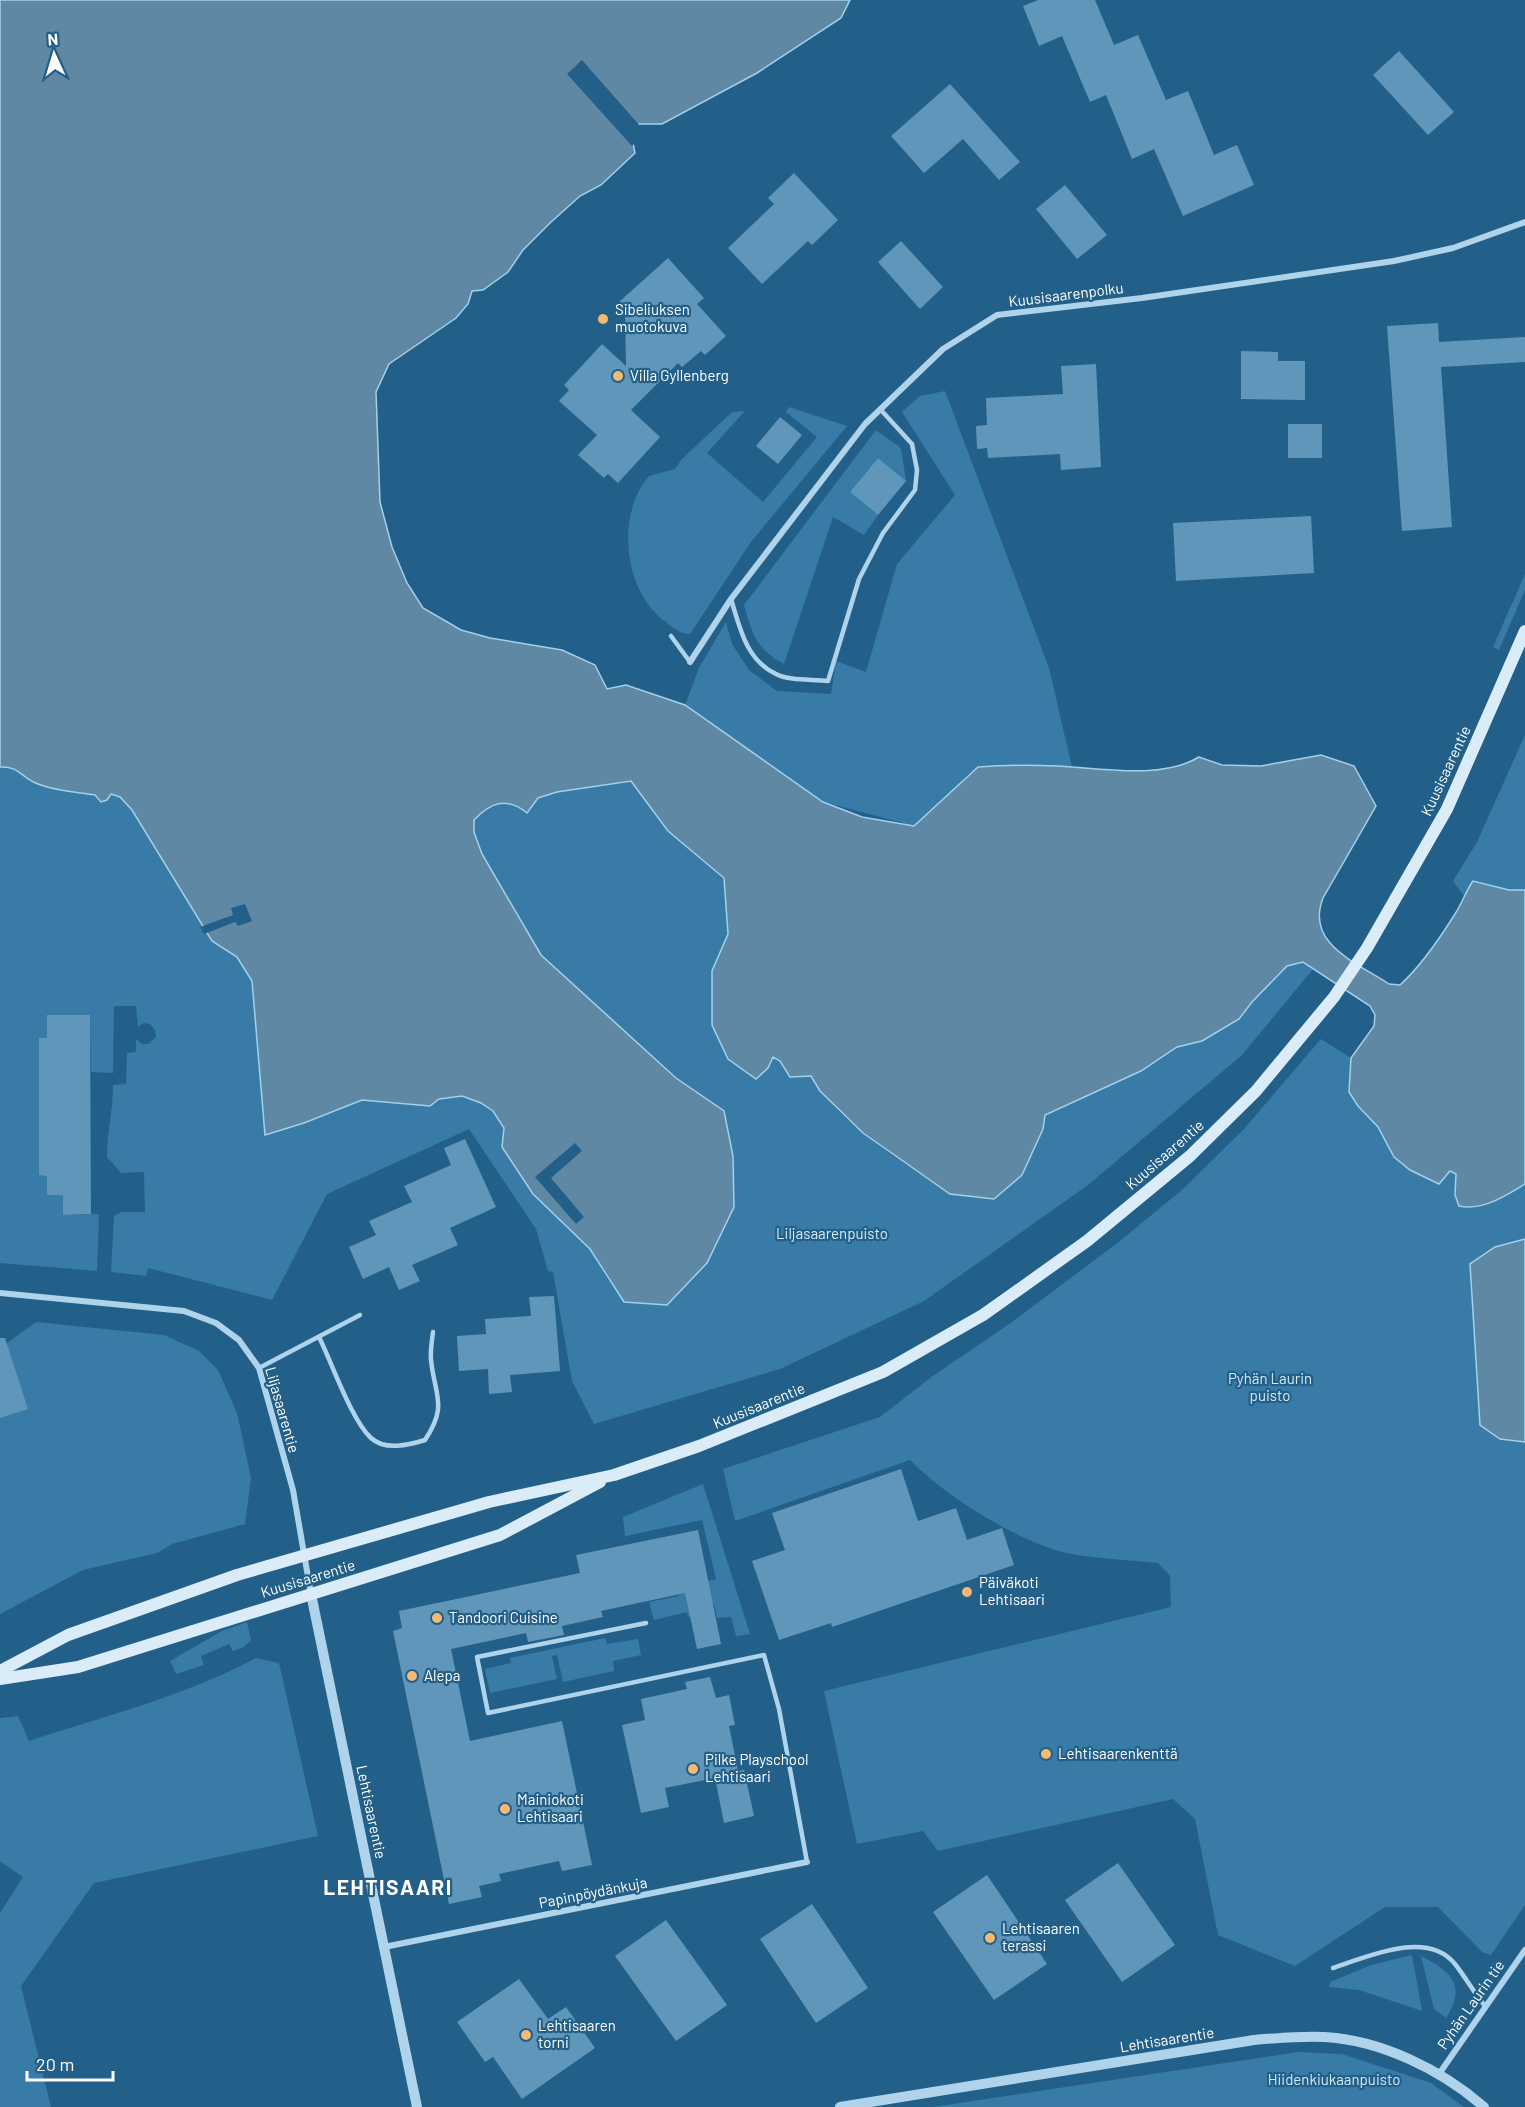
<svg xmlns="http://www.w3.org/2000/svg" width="1525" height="2107" viewBox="0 0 1525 2107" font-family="Barlow,sans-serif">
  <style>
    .green { fill: #377ba6 }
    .water { fill: #5f88a4; stroke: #a3d0eb; stroke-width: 1.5 }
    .pier { fill: #236089 }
    .building { fill: #6096ba }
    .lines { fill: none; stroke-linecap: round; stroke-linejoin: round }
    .service { stroke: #afd3ea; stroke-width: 4.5 }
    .minor { stroke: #afd3ea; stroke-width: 6 }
    .tertiary { stroke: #afd3ea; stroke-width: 10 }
    .secondary { stroke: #daecf8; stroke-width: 12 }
    .poi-dot { fill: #f5ba72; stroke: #236089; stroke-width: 2 }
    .labels { text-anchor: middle; stroke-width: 4.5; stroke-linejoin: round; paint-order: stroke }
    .street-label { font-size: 15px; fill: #fff; stroke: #236089 }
    .poi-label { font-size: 15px; fill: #fff; stroke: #236089; text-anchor: start }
    .park-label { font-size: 15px; fill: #d3e9f7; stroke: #236089 }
    .district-label { font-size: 21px; font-weight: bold; letter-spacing: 1.5px; fill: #fff; stroke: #236089 }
  </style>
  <rect width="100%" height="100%" fill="#236089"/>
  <g class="green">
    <path d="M945,391l104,277 23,99 -16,-1 -88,8 -19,22 -35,30 -90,-24 -139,-97 14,-37 27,-46 6,22 17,26 28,21 54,3 5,-33 30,11 31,-108 58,-69 -53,-83 18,-16z"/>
    <path d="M789,407l58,19 -96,116 -61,92c-10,0 -16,-6 -24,-12 -42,-29 -51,-107 -17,-146l26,-7 6,-9 51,-48 13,-1 -38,42 56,49 54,-65 -31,-25z"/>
    <path d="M876,430l25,18 5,33 -28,-23 -28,34 28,23 -14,20 -31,-18 -49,147c-29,-16 -31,-29 -40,-59z"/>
    <path d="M1525,574v16l-26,60 -6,-3z"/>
    <path d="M1525,735v207l-56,-39 -16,-22 24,-39z"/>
    <path d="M0,767c20,-1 21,11 38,17 22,8 47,6 69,16l3,-7 10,4 12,13 80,131 25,16 15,24 13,153 39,-11 58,-23 100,-4 19,7 12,8 11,17 -2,19 31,46 57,56 21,35 123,-77 -1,-51 -9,-45 -48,-33 -135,-123 -59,-101 -8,-22v-11l13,-14 15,-5 17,4 38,-14 75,-11 36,50 56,47 4,56 -16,37 56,97 4,-12 8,5 10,16 21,-1c32,52 90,84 139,118l93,-65 2,-14 96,-44 36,-24 25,-6 37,-22 13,-17 35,-36 16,-4 10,7 -71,86 -154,130 -164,116 -144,68 -186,55 -22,-43 -19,-109 -5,-1 -12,-42 -67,-100 -142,65 -55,106 -124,-32 -2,8 -35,-4 3,-56 8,-4h23l-1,-40 -23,1 -14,-16c0,-26 6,-45 6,-72l13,-1 1,-31 9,-1v-13l6,5h6l8,-7 -1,-7 -5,-6 -7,-1 -5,4 -2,-21h-22l-1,67 -22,-1 -1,-57h-43v23h-8v137h8l1,20h15l1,20 35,-1 -2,57 -97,-8z"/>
    <path d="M1321,1039l30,19 -1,34 8,14 20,21 16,30 62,17 -1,21 49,1 21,-12v55l-30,8 -25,17 10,161 20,14 25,3v463l-34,50 -9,-3 -44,-45h-53l-90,59 -77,-31 -23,-116 -22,-20 -235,52 -15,-20 -66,13 -33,-153 347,-84 -1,-31 -12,-13c-28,-3 -58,-4 -87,-9 -50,-10 -126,-58 -161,-94l-175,61 -12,-52 157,-52 50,-39 82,-56 108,-81 63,-52 61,-60z"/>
    <path d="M36,1322l128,13 35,16 19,19 19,43 14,65 -6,46 -73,20 -15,9 -74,17 -83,44v-196l7,-75z"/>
    <path d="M703,1484l47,150 -14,2 -5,-19 -14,1 -3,-14 -11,2v6l-15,5 -1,-5 -33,8 -5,-18 30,-6 -1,-7 38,-10 -14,-59 -77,16 -2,-19z"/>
    <path d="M247,1622l4,18 -7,7 -11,4 -4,-7 -28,12 3,9 -28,9 -6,-13 52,-30z"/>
    <path d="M605,1638l2,6 31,-5 3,16 -28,6 1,10 -51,11 -6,-27 -5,1 5,23 -67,14 -5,-24 26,-6 -1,-5z"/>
    <path d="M256,1658l23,5 39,173 -224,47 -73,103 30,121h-51v-194l23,-36 -23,-16v-143l18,-2 11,25c76,-25 156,-45 227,-83z"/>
    <path d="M1412,1955l10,56 -63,-21 -30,-3 1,-5 41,-17z"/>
    <path d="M1421,1956c30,15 46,30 25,62l-12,-9z"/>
    <path d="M1299,2052l43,2 89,29 33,24h-531z"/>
  </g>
  <g class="water">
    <path d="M0,0h850l-9,18 -84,55 -95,51h-23l-8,9 4,20 -34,32 -21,11 -30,27 -27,27 -15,22 -25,18 -11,1 -4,13 -12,14 -67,46 -13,28 4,110 12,45 15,36 16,25 38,22 29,8 72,12 33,15 12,24 19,-4 59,20 138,97 39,15 52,9 64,-59c26,-2 53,-2 79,-1 42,2 105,14 142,-9l23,8 39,1 60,-11 33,11 22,40 -53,92c-18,46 33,64 66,86l11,1c21,-19 40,-47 55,-71 7,-11 11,-23 18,-33l36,9h16v294c-20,12 -42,27 -66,22l-4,-11 1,-21 -6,-3 -11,13 -29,-14 -16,-13 -16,-30 -20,-21 -9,-14 2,-34 23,-32 1,-11 -5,-9 -67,-44 -16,4 -35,36 -13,17 -37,22 -25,6 -36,24 -96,44 -2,14 -21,46 -28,24 -44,-5 -87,-61 -43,-42 -9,-15 -21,1 -10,-16 -7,-4 -5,11 -12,11 -28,-20 -16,-34v-54l16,-37 -4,-56 -56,-47 -37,-50 -74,11 -19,6 -11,15c-21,-17 -37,-10 -53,7v12l8,22 59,101 135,123 48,33 9,45 1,51 -27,56 -40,42 -43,-3 -34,-53 -57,-55 -31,-47 2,-19 -11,-17 -12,-8 -19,-7 -23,3 -9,7 -68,-6 -58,23 -39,12 -13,-154 -15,-24 -25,-16 -80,-131 -12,-13 -9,-3 -4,6 -6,2 -6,-7c-19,-3 -39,-4 -57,-11 -17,-6 -18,-18 -38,-17z"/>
    <path d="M1525,1239v203l-25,-3 -20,-14 -10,-161 25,-17z"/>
  </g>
  <g class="pier">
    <path d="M582,60l59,67 -7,7 1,9 -3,3 -65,-72z"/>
    <path d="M245,904l7,17 -14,5 -3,-4 -31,12 -4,-7 33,-12 -2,-7z"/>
    <path d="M575,1143l7,8 -31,27 33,39 -8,7 -41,-47z"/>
  </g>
  <g class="building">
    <path d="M1038,0h57l19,45 24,-10 28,65 22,-9 26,64 23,-10 17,40 -71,31 -29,-67 -22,10 -26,-64 -16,7 -28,-66 -23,10 -16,-40z"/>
    <path d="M1399,51l55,61 -26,23 -55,-60z"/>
    <path d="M950,84l70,78 -21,18 -36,-41 -39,34 -33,-37z"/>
    <path d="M794,173l44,47 -26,25 -4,-4 -46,43 -34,-36 46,-44 -6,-6z"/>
    <path d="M1065,185l42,50 -30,24 -41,-50z"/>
    <path d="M901,241l42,46 -23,22 -42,-47z"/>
    <path d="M668,258l36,40 -7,6 29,32 -21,19 -4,-4 -19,16 -4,-4 -47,47 29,27 -42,46 -10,-9 -4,4 -26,-23 19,-20 -38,-34 10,-11 -5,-5 38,-41 24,22 -1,-57 -6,-7z"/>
    <path d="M1438,323l1,19 86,-5v25l-84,5 11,160 -50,4 -15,-205z"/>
    <path d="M1241,351l37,1v9h27v39l-64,-1z"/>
    <path d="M1096,364l5,103 -40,3 -1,-16 -72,4 -1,-10 -10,1 -1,-23 11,-1 -1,-27 77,-4 -2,-28z"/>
    <path d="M780,417l22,18 -24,29 -22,-18z"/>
    <rect x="1288" y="424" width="34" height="34"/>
    <path d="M878,458l28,23 -28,34 -28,-23z"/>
    <path d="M1311,516l3,57 -138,8 -3,-58z"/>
    <path d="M47,1015h43l1,199 -28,1v-20h-16v-19l-8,-1v-137h8z"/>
    <path d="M465,1139l31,68 -46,21 8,17 -46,20 8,16 -21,9 -10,-23 -26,12 -14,-32 27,-12 -7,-14 43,-19 -8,-16 47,-21 -7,-17z"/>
    <path d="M554,1296l6,75 -50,4 2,17 -23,2 -1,-25 -29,2 -2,-35 29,-2 -1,-15 46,-3 -2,-19z"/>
    <path d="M0,1338h5l23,71 -28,9z"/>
    <path d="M901,1469l17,52 38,-13 11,32 35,-12 12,37 -182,62 -1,-4 -52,17 -27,-79 33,-11 -13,-37z"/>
    <path d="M698,1530l23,114 -24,5 -12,-56 -84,18 2,6 -41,9 2,9 -36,7 -2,-9 -75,16 19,92 92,-20 30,144 -30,6 -3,-10 -60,13 2,7 -22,5 3,11 -33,7 -56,-273 9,-3 -3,-17 181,-38 -4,-18z"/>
    <path d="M710,1677l6,21 13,-3 6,30 -6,1 9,45 6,-1 10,46 -30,7 -9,-45 -50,10 4,19 -28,6 -19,-88 23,-5 -4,-21 46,-10 -2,-7z"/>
    <path d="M1118,1863l57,82 -53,37 -57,-82z"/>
    <path d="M987,1875l60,89 -53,36 -61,-88z"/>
    <path d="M812,1904l56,84 -52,35 -56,-84z"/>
    <path d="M666,1920l61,85 -51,36 -61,-85z"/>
    <path d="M519,1979l29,40 18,-12 29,41 -73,51 -29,-42 -8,5 -28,-40z"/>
  </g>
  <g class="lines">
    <g class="service">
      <path d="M731,599c9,29 15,61 45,75 13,7 36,5 52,7l31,-102 24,-46 32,-43 2,-20 -5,-26 -32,-35"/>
      <path d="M671,636l19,26"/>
      <path d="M319,1337c13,26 32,82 52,101 14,13 38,7 54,2 23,-35 10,-43 6,-80 -1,-9 1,-19 2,-28"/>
      <path d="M259,1368l101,-53"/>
      <path d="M646,1623l-169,34 11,56 276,-58 15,54 28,153"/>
      <path d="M1333,1968c34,-11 94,-39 122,-4 11,14 19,29 30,42"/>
    </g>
    <g class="minor">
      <path d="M690,662l41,-63 134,-175 78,-75 54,-34 145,-17 252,-37 59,-13 72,-26"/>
      <path d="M0,1293l184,18 32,12 23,17 20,28 34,122 18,104"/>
      <path d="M384,1947l423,-85"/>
      <path d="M1439,2074l86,-124"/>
    </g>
    <g class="tertiary">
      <path d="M311,1594l106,513"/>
      <path d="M840,2107l414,-67c24,-2 47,-4 70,-3 57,3 118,33 160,70"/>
    </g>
    <g class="secondary">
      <path d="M0,1671l68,-36 169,-60 252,-73 125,-27 85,-29 184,-74 100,-57 104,-74 103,-85 66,-65 78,-94 33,-49 80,-139 78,-178"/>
      <path d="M0,1679l78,-12 422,-132 100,-53"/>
    </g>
  </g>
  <g class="poi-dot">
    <circle cx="603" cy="319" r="6"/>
    <circle cx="618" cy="376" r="6"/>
    <circle cx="967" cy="1592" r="6"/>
    <circle cx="437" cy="1618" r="6"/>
    <circle cx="412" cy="1676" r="6"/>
    <circle cx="1046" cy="1754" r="6"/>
    <circle cx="693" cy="1769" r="6"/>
    <circle cx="505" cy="1809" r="6"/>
    <circle cx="990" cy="1938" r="6"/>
    <circle cx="526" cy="2035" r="6"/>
  </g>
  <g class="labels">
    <g class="street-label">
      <text transform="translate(1066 295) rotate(-7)" y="5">Kuusisaarenpolku</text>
      <text transform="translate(1446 771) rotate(-65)" y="5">Kuusisaarentie</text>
      <text transform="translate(1165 1155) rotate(-41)" y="5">Kuusisaarentie</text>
      <text transform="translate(759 1406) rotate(-22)" y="5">Kuusisaarentie</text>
      <text transform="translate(282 1410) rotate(74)" y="5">Liljasaarentie</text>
      <text transform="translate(308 1579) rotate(-17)" y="5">Kuusisaarentie</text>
      <text transform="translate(371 1812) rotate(78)" y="5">Lehtisaarentie</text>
      <text transform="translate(593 1893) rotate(-11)" y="5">Papinpöydänkuja</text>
      <text transform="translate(1471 2005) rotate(-55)" y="5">Pyhän Laurin tie</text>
      <text transform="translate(1167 2040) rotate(-9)" y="5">Lehtisaarentie</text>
    </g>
    <g class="poi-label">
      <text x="615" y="315">Sibeliuksen<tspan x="615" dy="17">muotokuva</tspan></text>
      <text x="630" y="381">Villa Gyllenberg</text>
      <text x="979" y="1588">Päiväkoti<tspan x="979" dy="17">Lehtisaari</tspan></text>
      <text x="449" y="1623">Tandoori Cuisine</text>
      <text x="424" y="1681">Alepa</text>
      <text x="1058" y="1759">Lehtisaarenkenttä</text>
      <text x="705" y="1765">Pilke Playschool<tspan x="705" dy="17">Lehtisaari</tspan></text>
      <text x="517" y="1805">Mainiokoti<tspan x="517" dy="17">Lehtisaari</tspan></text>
      <text x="1002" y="1934">Lehtisaaren<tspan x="1002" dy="17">terassi</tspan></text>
      <text x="538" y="2031">Lehtisaaren<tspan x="538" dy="17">torni</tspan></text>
    </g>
    <g class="park-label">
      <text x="832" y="1239">Liljasaarenpuisto</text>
      <text x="1270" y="1384">Pyhän Laurin<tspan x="1270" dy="17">puisto</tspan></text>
      <text x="1334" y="2085">Hiidenkiukaanpuisto</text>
    </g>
    <g class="district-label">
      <text x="388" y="1895">LEHTISAARI</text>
    </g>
  </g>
  <g transform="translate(54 54) rotate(356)" stroke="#236089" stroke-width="4.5" paint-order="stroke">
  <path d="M0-4.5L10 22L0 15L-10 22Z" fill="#ffffff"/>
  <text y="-9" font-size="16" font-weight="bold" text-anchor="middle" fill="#ffffff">N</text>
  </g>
  <path d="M27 2071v9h86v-9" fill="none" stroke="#ffffff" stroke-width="3"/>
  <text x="36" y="2071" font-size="18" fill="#ffffff" stroke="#236089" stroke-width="4.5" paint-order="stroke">20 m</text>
</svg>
